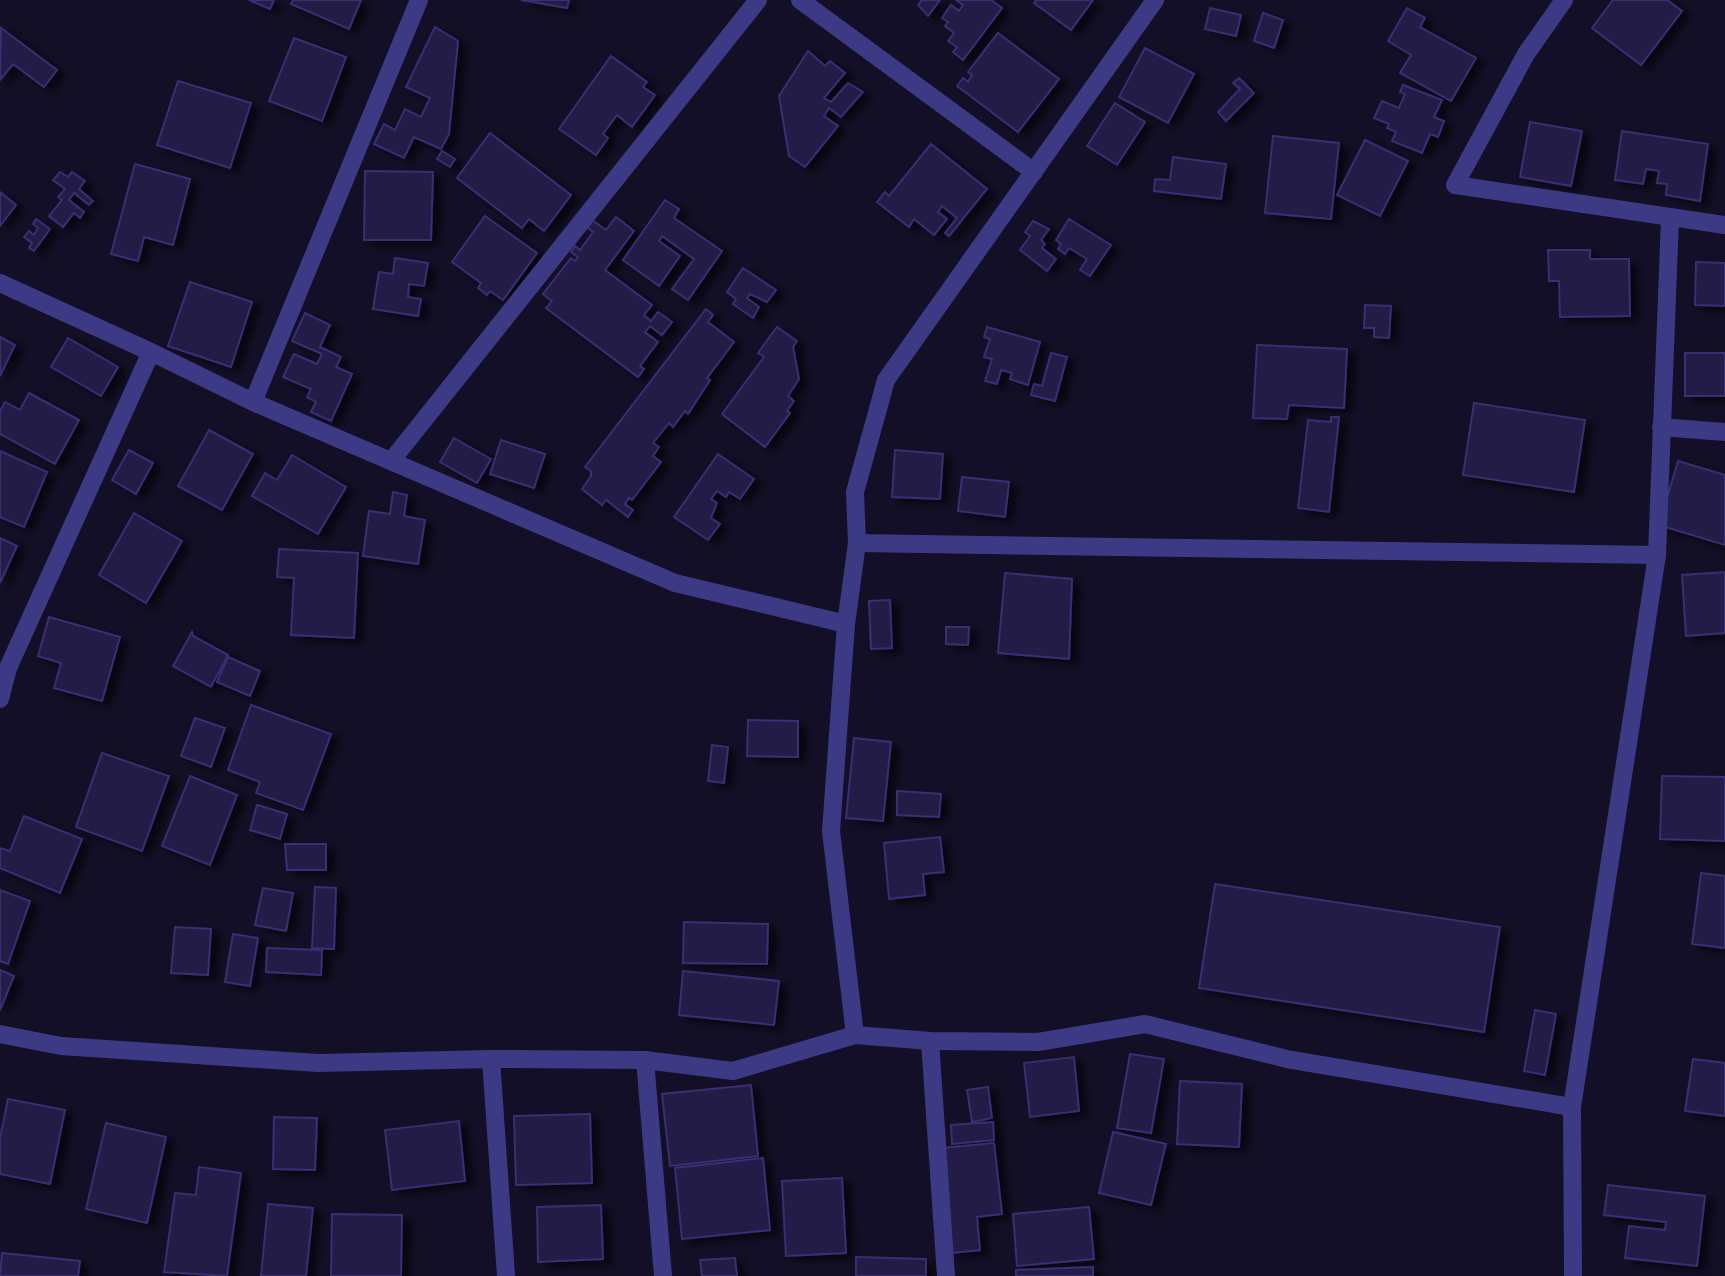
<svg xmlns="http://www.w3.org/2000/svg" width="1725" height="1276" viewBox="0 0 1725 1276" font-family="Poppins,sans-serif">
  <style>
    .building { fill: #241b47; stroke: #3b2d73; stroke-width: 2; filter: url(#shadow) }
    .lines { fill: none; stroke-linecap: round; stroke-linejoin: round }
    .street { stroke: #3d3a85; stroke-width: 18 }
  </style>
  <defs>
    <filter id="shadow"><feDropShadow dx="8" dy="4.5" stdDeviation="3.5" flood-color="#0009"/></filter>
  </defs>
  <rect width="100%" height="100%" fill="#130f26"/>
  <g class="building">
    <path d="M249,0h25l-4,9z"/>
    <path d="M293,0h68l-12,29 -58,-25z"/>
    <path d="M521,0h48l-2,8z"/>
    <path d="M922,0h18l-12,16 -10,-11z"/>
    <path d="M956,0h35l11,8 -39,52 -10,-8 4,-5 -9,-6 6,-8 -9,-7 3,-4 -6,-4 9,-13 8,6 4,-6z"/>
    <path d="M1036,0h57l-22,30 -37,-27z"/>
    <path d="M1613,0h54l15,11 -41,54 -49,-37z"/>
    <path d="M1210,8l31,7 -5,21 -31,-7z"/>
    <path d="M1407,8l18,10 -5,9 56,31 -25,43 -51,-28 11,-18 -23,-14z"/>
    <path d="M1263,13l20,7 -9,28 -20,-7z"/>
    <path d="M435,27l23,14 -9,93 -8,15 -27,-12 -10,21 -30,-14 10,-20 11,6 10,-21 16,8 9,-19 -24,-11z"/>
    <path d="M1,28l56,42 -13,17 -31,-23 -13,16z"/>
    <path d="M998,33l61,46 -41,53 -61,-46 6,-8 5,4 4,-7 -4,-3z"/>
    <path d="M294,38l52,19 -24,64 -53,-20z"/>
    <path d="M1145,48l49,26 -26,49 -49,-26z"/>
    <path d="M808,51l17,15 5,-5 15,12 -21,25 7,4 17,-19 15,9 -22,25 -12,-9 -5,8 14,10 -33,41 -16,-11 -10,-60z"/>
    <path d="M611,56l36,26 -4,5 12,8 -23,32 -15,-12 -14,19 5,4 -12,17 -37,-26z"/>
    <path d="M1239,78l15,15 -28,28 -8,-9 22,-23 -7,-6z"/>
    <path d="M178,81l73,22 -21,65 -73,-23z"/>
    <path d="M1403,85l39,15 -8,17 10,4 -6,16 -8,-3 -8,19 -30,-12 4,-9 -9,-4 2,-4 -15,-6 8,-17 17,7 6,-14 -5,-2z"/>
    <path d="M1115,103l30,19 -28,43 -30,-19z"/>
    <path d="M1530,122l52,9 -11,55 -51,-9z"/>
    <path d="M1622,131l86,13 -8,57 -34,-6 1,-11 -10,-1 2,-12 -13,-2 -3,15 -28,-4z"/>
    <path d="M490,133l81,62 -27,36 -15,-12 -7,9 -65,-50z"/>
    <path d="M1273,136l66,7 -8,76 -66,-6z"/>
    <path d="M1365,140l43,21 -28,55 -43,-21z"/>
    <path d="M931,144l56,45 -38,47 -4,-3 12,-15 -15,-12 -4,6 9,7 -13,16 -20,-16 -5,8 -32,-25 8,-10 4,4z"/>
    <path d="M442,151l13,8 -5,8 -13,-8z"/>
    <path d="M1173,157l53,7 -5,35 -67,-8 1,-12 15,1z"/>
    <path d="M135,164l55,15 -17,66 -29,-8 -6,24 -27,-7z"/>
    <path d="M365,171l68,1 -2,68h-67z"/>
    <path d="M60,172l8,5 4,-5 13,9 -6,8 14,12 -4,4 -15,-12 -5,7 15,12 -4,6 -6,-5 -11,14 -14,-11 13,-16 -4,-3 7,-8 -12,-9z"/>
    <path d="M0,192l16,13 -16,21z"/>
    <path d="M665,200l14,9 -5,9 48,33 -34,49 -16,-11 22,-30 -32,-23 -3,5 21,15 -21,30 -36,-26z"/>
    <path d="M485,216l52,37 -34,47 -13,-9 -3,4 -9,-7 3,-5 -29,-21z"/>
    <path d="M616,217l18,14 -29,39 47,35 -8,10 7,6 7,-9 14,10 -10,13 -12,-9 -5,6 13,10 -18,24 4,3 -6,8 -92,-69 6,-7 -9,-7 28,-36 4,3 3,-4 -7,-5 4,-6 5,4 13,-18 -6,-5 5,-7 14,10z"/>
    <path d="M36,219l14,10 -16,22 -5,-3 3,-5 -8,-6 5,-6 5,4 4,-7 -5,-4z"/>
    <path d="M1069,219l42,26 -21,31 -10,-6 7,-11 -18,-11 -4,6 -7,-5 3,-5 -5,-4z"/>
    <path d="M1033,221l16,8 -8,11 4,4 -3,4 14,11 -9,12 -27,-21 10,-14 -5,-4z"/>
    <path d="M1548,250h42v9h39l1,57 -70,1 -1,-36h-10z"/>
    <path d="M395,258l33,5 -4,23 -15,-2 -1,13 13,2 -3,17 -45,-7 6,-37 14,2z"/>
    <path d="M1696,262l29,1v43l-30,-1z"/>
    <path d="M743,268l33,22 -9,12 -17,-8 -3,4 12,9 -6,11 -20,-14 3,-5 -9,-7z"/>
    <path d="M190,282l62,20 -21,65 -63,-21z"/>
    <path d="M1365,305l26,1 -2,32 -15,-1v-9h-10z"/>
    <path d="M706,309l7,6 -5,7 26,20 -27,36 3,2 -22,34 -3,-3 -12,16 -4,-4 -16,20 6,4 -6,9 8,6 -29,38 -3,-2 -4,6 8,6 -5,7 -22,-17 -4,5 -20,-16 9,-13v-5l-6,-4z"/>
    <path d="M305,313l25,12 -10,22 21,10 -5,10 16,7 -21,47 -20,-9 5,-10 -9,-5 4,-8 -28,-12 11,-23 23,10 5,-10 -30,-13z"/>
    <path d="M777,327l20,14 -4,6 6,32 -11,17 6,5 -7,10 3,2 -25,34 -43,-33 42,-57 -6,-4z"/>
    <path d="M987,327l53,15 -12,43 -18,-6 2,-6 -11,-3 -4,14 -12,-3 7,-22 -8,-2 6,-18 -6,-2z"/>
    <path d="M0,337l15,8 -15,31z"/>
    <path d="M68,338l50,29 -17,29 -50,-29z"/>
    <path d="M1257,345l90,4 -3,59 -55,-3 -2,14 -34,-1z"/>
    <path d="M1051,353l16,4 -12,44 -24,-6 3,-11 8,2z"/>
    <rect x="1685" y="353" width="40" height="43"/>
    <path d="M29,393l50,27 -24,44 -55,-30v-23l5,-9 15,8z"/>
    <path d="M1474,403l111,17 -11,72 -111,-17z"/>
    <path d="M1331,417h8l-10,95 -31,-4 10,-88 23,2z"/>
    <path d="M209,430l44,24 -31,56 -44,-24z"/>
    <path d="M454,438l37,21 -14,24 -37,-21z"/>
    <path d="M501,440l44,14 -11,34 -44,-14z"/>
    <path d="M129,450l24,13 -17,31 -24,-14z"/>
    <path d="M895,450l48,4 -3,45 -48,-2z"/>
    <path d="M0,451l47,21 -23,55 -24,-10z"/>
    <path d="M718,454l36,25 -14,20 -11,-7 -3,5 -9,-6 -6,8 6,4 -6,15 9,6 -12,16 -34,-23z"/>
    <path d="M292,455l54,32 -28,47 -66,-38 13,-23 12,7z"/>
    <path d="M1678,461l47,14v70l-66,-20z"/>
    <path d="M962,477l47,5 -4,35 -47,-6z"/>
    <path d="M393,492l14,3 -3,21 21,4 -7,44 -55,-8 6,-45 21,3z"/>
    <path d="M134,513l48,28 -36,62 -47,-28z"/>
    <path d="M0,538l17,8 -17,37z"/>
    <path d="M279,549l79,4 -4,85 -63,-3 3,-57 -17,-1z"/>
    <path d="M1725,572v61l-39,3 -4,-61z"/>
    <path d="M1005,573l67,6 -3,80 -71,-6z"/>
    <path d="M890,600l2,48 -21,1 -2,-48z"/>
    <path d="M49,617l71,20 -18,64 -48,-13 7,-25 -23,-7z"/>
    <path d="M946,627h23l-1,18 -22,-1z"/>
    <path d="M192,632l1,4 35,19 -17,32 -38,-21z"/>
    <path d="M228,657l32,14 -10,25 -33,-14z"/>
    <path d="M251,705l80,29 -28,76 -47,-17 4,-11 -32,-12z"/>
    <path d="M195,718l30,10 -14,39 -30,-11z"/>
    <path d="M748,720l50,1v36l-51,-1z"/>
    <path d="M854,738l37,4 -8,79 -37,-3z"/>
    <path d="M712,745l16,2 -4,36 -16,-2z"/>
    <path d="M102,753l67,23 -27,75 -66,-24z"/>
    <path d="M190,776l47,19 -27,70 -48,-19z"/>
    <path d="M1662,776l63,1v64l-65,-2z"/>
    <path d="M897,791l44,3 -2,23 -42,-2z"/>
    <path d="M257,805l30,9 -7,25 -30,-9z"/>
    <path d="M24,816l58,23 -22,54 -60,-25v-20l10,3z"/>
    <path d="M940,837l4,35 -21,2 2,21 -36,4 -5,-56z"/>
    <path d="M285,844h41v26h-39z"/>
    <path d="M1701,873l24,3v72l-33,-4z"/>
    <path d="M1215,884l285,43 -16,105 -285,-44z"/>
    <path d="M315,887l21,1 -2,61 -22,-1z"/>
    <path d="M263,888l30,5 -7,38 -31,-6z"/>
    <path d="M0,890l30,11 -22,63 -8,-3z"/>
    <path d="M684,922l84,2 -1,40 -84,-1z"/>
    <path d="M175,927l36,2 -3,46 -37,-2z"/>
    <path d="M233,934l25,4 -8,48 -25,-4z"/>
    <path d="M267,948l55,2 -1,25 -55,-3z"/>
    <path d="M0,970l14,6 -14,34z"/>
    <path d="M683,971l96,10 -5,44 -95,-10z"/>
    <path d="M1535,1010l21,4 -11,61 -21,-4z"/>
    <path d="M1130,1054l34,5 -13,74 -34,-5z"/>
    <path d="M1074,1057l5,54 -49,6 -6,-54z"/>
    <path d="M1693,1059l32,4v53l-40,-5z"/>
    <path d="M1180,1081l62,3 -3,63 -62,-3z"/>
    <path d="M751,1085l7,71 -88,10 -8,-72z"/>
    <path d="M988,1087l4,31 -20,4 -5,-32z"/>
    <path d="M8,1099l57,11 -15,74 -50,-10v-36z"/>
    <path d="M590,1114l2,69 -76,2 -2,-69z"/>
    <path d="M274,1117l43,1 -2,52 -42,-1z"/>
    <path d="M459,1121l6,60 -73,9 -7,-60z"/>
    <path d="M993,1122l1,18 -42,4 -1,-19z"/>
    <path d="M106,1123l60,14 -19,86 -61,-14z"/>
    <path d="M1113,1132l53,12 -15,61 -52,-12z"/>
    <path d="M994,1143l8,71 -25,3 3,33 -28,3 -10,-105z"/>
    <path d="M763,1158l7,72 -88,9 -7,-71z"/>
    <path d="M199,1167l42,6 -14,103 -63,-4 11,-79 21,2z"/>
    <path d="M842,1178l4,75 -60,3 -4,-75z"/>
    <path d="M1608,1185l97,11 -8,70 -72,-8 4,-32 36,4 1,-8 -62,-7z"/>
    <path d="M268,1204l45,4 -7,68h-45z"/>
    <path d="M601,1205l2,54 -65,3 -1,-55z"/>
    <path d="M1089,1207l5,52 -77,7 -4,-52z"/>
    <path d="M332,1214l70,1 -1,61h-70z"/>
    <path d="M2,1253l78,8 -2,15h-78z"/>
    <path d="M856,1257l70,2v17h-70z"/>
    <path d="M735,1258l2,18h-35l-2,-16z"/>
    <path d="M1093,1267v9h-77v-6z"/>
  </g>
  <g class="lines">
    <g class="street">
      <path d="M800,0l234,172"/>
      <path d="M1564,0l-38,54 -71,131 270,40"/>
      <path d="M0,283l151,69 -143,316 -8,31"/>
      <path d="M151,352l102,50 422,181 171,41"/>
      <path d="M253,402l166,-402"/>
      <path d="M1661,427l64,5"/>
      <path d="M392,460l366,-460"/>
      <path d="M857,543l800,12"/>
      <path d="M0,1034l61,12 257,17 173,-4 154,1 88,11 122,-36 75,6 108,1 107,-18 142,35 285,48"/>
      <path d="M855,1035l-24,-204 15,-207 11,-81 -2,-51 31,-112 269,-380"/>
      <path d="M930,1041l16,235"/>
      <path d="M491,1059l15,217"/>
      <path d="M645,1060l18,216"/>
      <path d="M1573,1276l-1,-169 85,-552 13,-336"/>
    </g>
  </g>
</svg>
